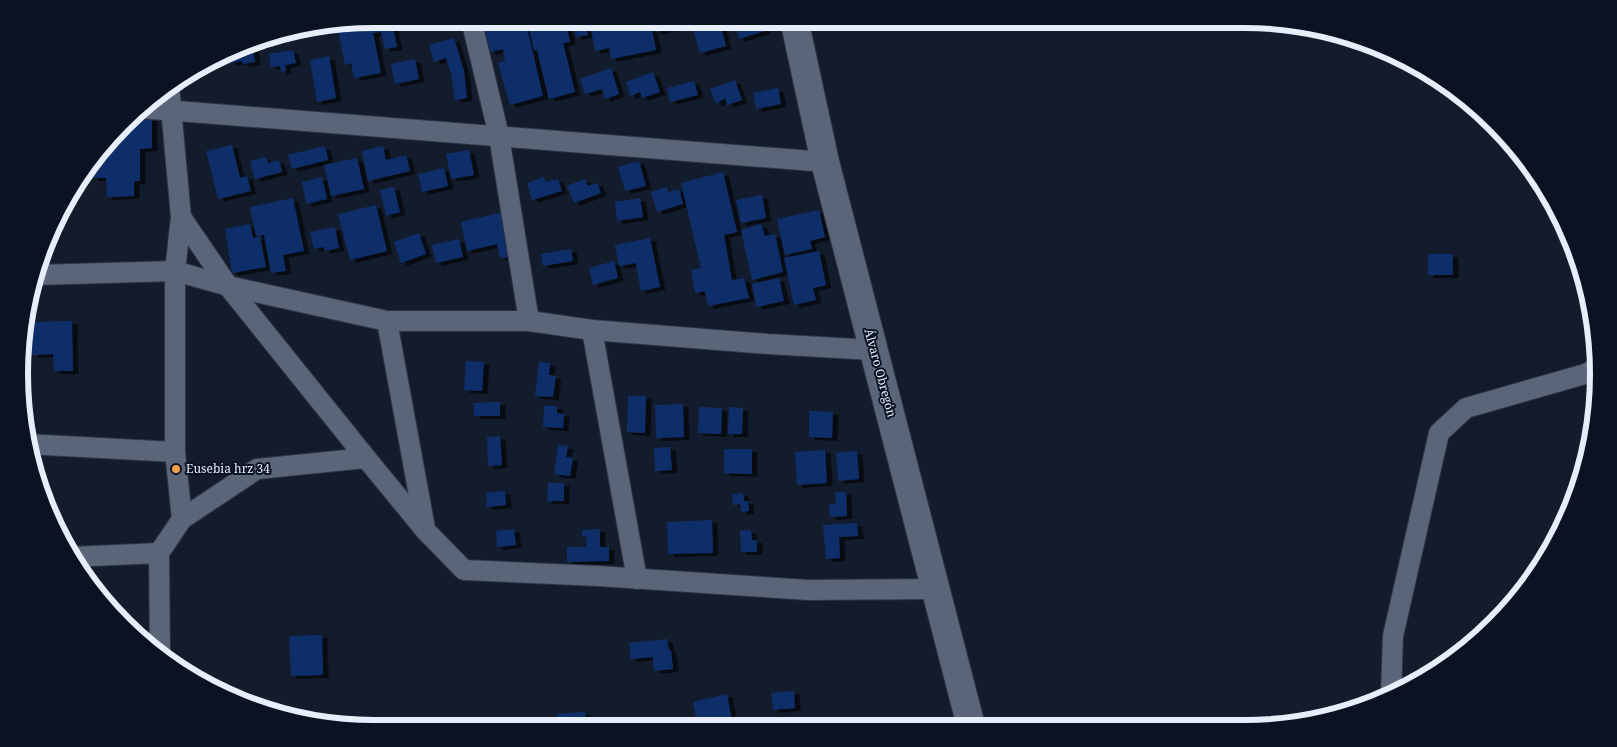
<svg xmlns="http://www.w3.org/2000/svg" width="1617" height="747" viewBox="0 0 1617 747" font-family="'Noto Serif',serif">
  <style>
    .building { fill: #102f69; filter: url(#shadow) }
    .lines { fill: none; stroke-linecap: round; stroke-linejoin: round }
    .street-casing { stroke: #303442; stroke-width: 22 }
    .secondary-casing { stroke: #303442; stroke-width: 30 }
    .street { stroke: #5a6579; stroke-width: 20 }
    .secondary { stroke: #5a6579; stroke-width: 28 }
    .poi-dot { fill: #f9a04c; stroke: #0a1323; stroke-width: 2 }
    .labels { text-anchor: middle; stroke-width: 4; stroke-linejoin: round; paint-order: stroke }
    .street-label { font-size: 12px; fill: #e7eefa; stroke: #0a1323 }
    .poi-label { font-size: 12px; fill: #e7eefa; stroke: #0a1323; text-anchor: start }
    .rim { fill: none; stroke: #e7eefa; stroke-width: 6 }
  </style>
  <defs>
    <filter id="shadow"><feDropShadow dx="5.5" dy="3" stdDeviation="0" flood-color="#0009"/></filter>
  </defs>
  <rect width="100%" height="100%" fill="#131c2d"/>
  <g class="building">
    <path d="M374,19h33l1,5 -15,4 4,19 -12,2 -4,-17 -8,1 8,40 -27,5 -3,-15 -6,2 -8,-40z"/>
    <path d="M418,19h28l-26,7z"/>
    <path d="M490,19h35l18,77 -33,9 -12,-42 7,-2 -2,-12 -13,3 -7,-32z"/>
    <path d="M531,19h34l5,23 -7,1 12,49 -26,7 -12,-49h-3l-6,-26 4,-1z"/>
    <path d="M572,19h28v1l-15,3 3,12 -12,2z"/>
    <path d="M607,19h43l6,31 -45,9 -2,-11 -14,3 -5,-27 17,-3z"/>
    <path d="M653,19h26l2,6 -25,7z"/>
    <path d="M690,19h29l7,27 -26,7z"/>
    <path d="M740,19h8l2,4 11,-3 4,11 -26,8 -5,-18z"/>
    <path d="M454,38l10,33 3,27 -12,2 -4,-26 -5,-16 -12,4 -5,-17z"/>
    <path d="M252,41l3,21 -12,2 -1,-3 -12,2 -2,-11z"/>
    <path d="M293,50l3,13 -11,2 1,6 -5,1 -1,-6 -9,1 -2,-13z"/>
    <path d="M329,56l7,42 -19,4 -7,-42z"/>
    <path d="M415,59l4,20 -24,5 -4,-20z"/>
    <path d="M611,68l8,26 -14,5 -3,-10 -17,5 -5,-15z"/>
    <path d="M653,72l7,20 -18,6 -2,-6 -10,4 -4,-14z"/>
    <path d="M735,80l7,20 -15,5 -2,-7 -9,6 -6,-15z"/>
    <path d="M694,81l4,14 -28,7 -3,-14z"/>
    <path d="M778,88l3,16 -25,5 -3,-16z"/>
    <path d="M130,118h22v30l-12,1v32h-6v15l-27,1 -1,-19h-14v-13z"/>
    <path d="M232,145l8,33 7,-2 4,15 -33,8 -12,-48z"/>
    <path d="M325,146l3,14 -36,9 -4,-14z"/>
    <path d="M383,146l3,14 20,-5 4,16 -42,10 -6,-30z"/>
    <path d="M469,150l5,25 -23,4 -5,-25z"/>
    <path d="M266,157l2,6 11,-3 3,12 -27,7 -5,-18z"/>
    <path d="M357,158l7,31 -33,7 -7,-31z"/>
    <path d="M639,161l7,25 -21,5 -7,-24z"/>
    <path d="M444,168l4,18 -26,6 -4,-18z"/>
    <path d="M723,172l14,60 -13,3 8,45 12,-2 5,20 -41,8 -3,-15 -10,2 -4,-23 10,-2 -20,-85z"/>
    <path d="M322,177l5,22 -21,5 -4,-22z"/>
    <path d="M544,177l2,5 12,-3 4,12 -30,9 -5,-17z"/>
    <path d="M585,179l3,7 9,-3 4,10 -27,10 -7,-17z"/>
    <path d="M394,187l6,25 -14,4 -6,-26z"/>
    <path d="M667,187l1,5 11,-3 4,15 -26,8 -6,-20z"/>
    <path d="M762,195l4,23 -25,5 -5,-23z"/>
    <path d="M293,198l11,53 -21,4 3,16 -15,2 -7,-38 -8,1 -6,-29z"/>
    <path d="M640,198l3,19 -26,4 -2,-19z"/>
    <path d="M376,205l11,46 -37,9 -12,-46z"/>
    <path d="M819,210l6,27 -15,4 2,8 -27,6 -8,-36z"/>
    <path d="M503,212l10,44 -13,2 -3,-14 -30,7 -6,-29z"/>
    <path d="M250,224l3,14 7,-2 6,31 -34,6 -7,-44z"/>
    <path d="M761,224l4,12 10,-2 8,38 -31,8 -11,-50z"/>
    <path d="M335,227l4,21 -15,3v-4l-10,2 -4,-17z"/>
    <path d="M419,233l7,21 -25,9 -7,-21z"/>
    <path d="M650,238l10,49 -19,4 -5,-28 -17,3 -4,-21z"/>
    <path d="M459,239l4,18 -27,6 -4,-18z"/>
    <path d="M571,249l2,12 -30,5 -2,-12z"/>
    <path d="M819,251l7,34 -13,3 3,12 -22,5 -10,-47z"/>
    <rect x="1428" y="254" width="25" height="21"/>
    <path d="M614,261l4,17 -25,7 -4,-17z"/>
    <path d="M779,278l5,23 -28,6 -4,-23z"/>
    <path d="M72,321l1,50h-19l-1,-17 -21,1 -1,-33z"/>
    <path d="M466,361l18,1 -2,29 -18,-1z"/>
    <path d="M539,362l11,1 -1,12 7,1 -3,21 -18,-1z"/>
    <path d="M628,396h18l-1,37 -18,-1z"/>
    <path d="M500,402v14h-26v-13z"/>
    <path d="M683,404l1,33 -28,1 -1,-33z"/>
    <path d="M544,406h13v7l7,1 -1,14 -20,-1z"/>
    <path d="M699,407l23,1 -1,26 -23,-1z"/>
    <path d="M729,407l14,1 -1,26h-14z"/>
    <path d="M809,411l24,1 -1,26 -23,-1z"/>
    <path d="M500,436l2,29 -14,1 -1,-29z"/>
    <path d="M558,445l10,1 -2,11 7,1 -3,18 -16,-2z"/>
    <path d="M670,447l2,23 -17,1 -1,-23z"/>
    <path d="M724,449h28v25l-28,-1z"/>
    <path d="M825,450l2,33 -30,2 -2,-33z"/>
    <path d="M857,451l2,28 -21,2 -2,-28z"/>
    <path d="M548,483h16v18h-17z"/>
    <path d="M505,491l1,14 -19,2 -1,-14z"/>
    <path d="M835,492h11l1,24 -17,1 -1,-13h7z"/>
    <path d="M743,493l1,8h4l1,10 -8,1 -1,-8 -7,1 -1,-11z"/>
    <path d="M712,520l1,33 -45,1 -1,-32z"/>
    <path d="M857,523l1,13 -19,1 1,21 -14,1 -3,-34z"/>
    <path d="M514,529l2,16 -19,2 -1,-16z"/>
    <path d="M600,529v18h9v14l-42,1v-15h20l-1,-11 -4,1v-7z"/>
    <path d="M751,530l1,10h5v12h-16l-1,-21z"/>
    <path d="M322,635l1,40 -32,1 -2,-40z"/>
    <path d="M667,639l2,11h2l2,19 -19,2 -1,-14 -22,2 -2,-16z"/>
    <path d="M794,691l1,17 -22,2 -2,-17z"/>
    <path d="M727,694l5,27 -34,6 -5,-25z"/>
    <path d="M585,712l1,12 -28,3 -1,-13z"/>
    <path d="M914,718l3,8 -24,1v-3z"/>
  </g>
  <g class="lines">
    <g class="street-casing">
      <g id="street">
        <path d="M471,19l28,117 30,185"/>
        <path d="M169,86l12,131 -6,54v181l7,67"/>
        <path d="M139,108l686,54"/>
        <path d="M181,217l47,69 138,172 59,72 39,40 134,6 210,14 129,-1"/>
        <path d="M36,275l139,-4 53,15 159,35h142l63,9 176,14 106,6"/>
        <path d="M387,321l38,207"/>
        <path d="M592,330l45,249"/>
        <path d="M26,444l149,8"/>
        <path d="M71,557l88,-4"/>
        <path d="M160,653l-1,-100 23,-34 75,-50 109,-11"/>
        <path d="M1391,694l2,-58 46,-203 27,-25 119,-34 13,-6"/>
      </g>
    </g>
    <g class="secondary-casing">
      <path id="secondary" d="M794,19l31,143 146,564"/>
    </g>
    <use href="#street" class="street"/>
    <use href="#secondary" class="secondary"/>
  </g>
  <circle class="poi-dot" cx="176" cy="469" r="5"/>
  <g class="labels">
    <g class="street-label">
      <text transform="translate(880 373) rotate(75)" y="4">Álvaro Obregón</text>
    </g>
    <g class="poi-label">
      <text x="186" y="473">Eusebia hrz 34</text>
    </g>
  </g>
  <path d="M0 0H1617V747H0ZM374 28H1244A346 346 0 0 1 1590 374V374A346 346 0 0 1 1244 720H374A346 346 0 0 1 28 374V374A346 346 0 0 1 374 28Z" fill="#0a1323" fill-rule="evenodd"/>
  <path class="rim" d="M374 28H1244A346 346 0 0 1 1590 374V374A346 346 0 0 1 1244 720H374A346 346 0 0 1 28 374V374A346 346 0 0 1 374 28Z"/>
</svg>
